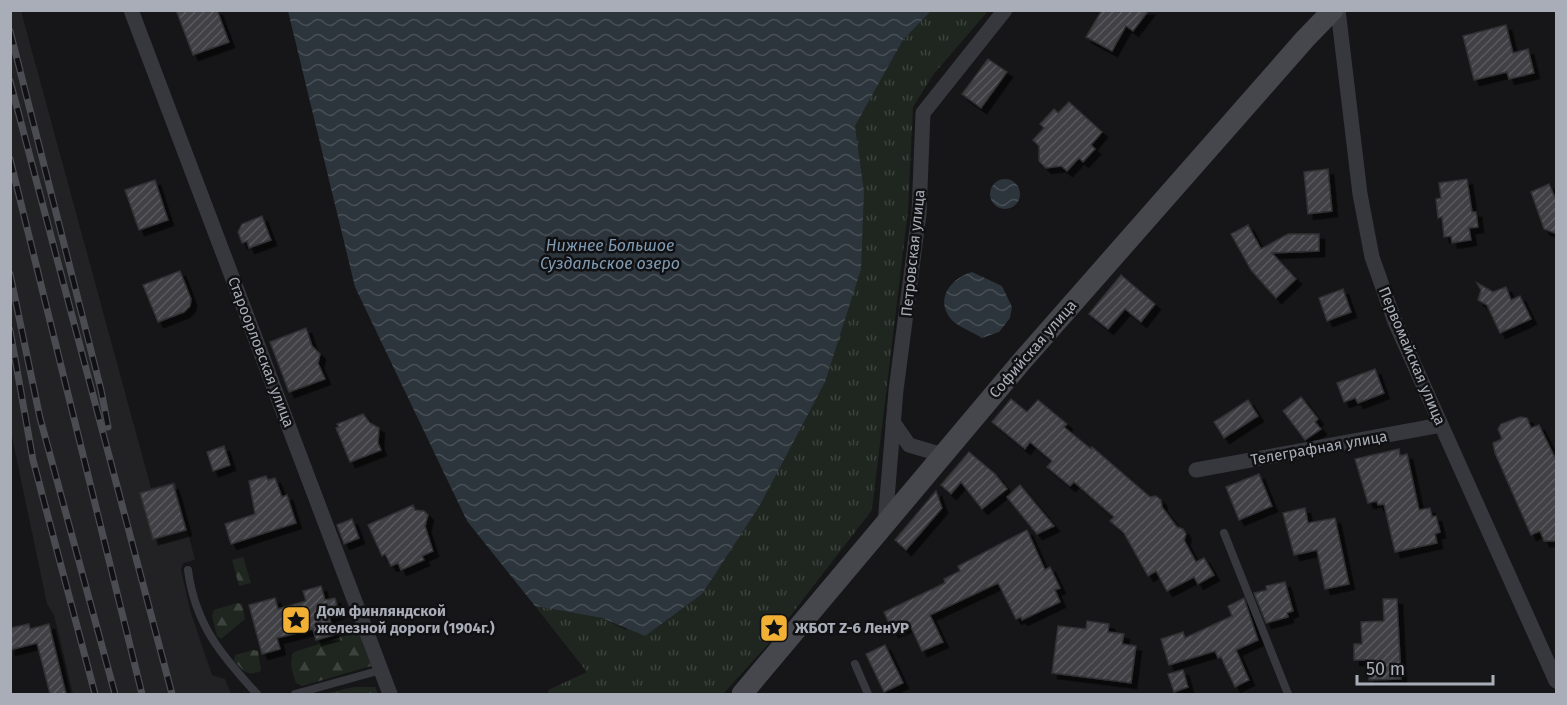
<svg xmlns="http://www.w3.org/2000/svg" width="1567" height="705" viewBox="0 0 1567 705" font-family="'Fira Sans',sans-serif">
  <style>
    .built { fill: #222225 }
    .forest { fill: url(#forest-firs) }
    .park { fill: url(#park-tufts) }
    .water { fill: url(#water-waves) }
    .building { fill: url(#building-hatch); stroke: #303034; stroke-width: 1.5; filter: url(#shadow) }
    .lines { fill: none; stroke-linecap: round; stroke-linejoin: round }
    .lane { stroke: #37383d; stroke-width: 8 }
    .street { stroke: #37383d; stroke-width: 15 }
    .secondary { stroke: #45474d; stroke-width: 21 }
    .rail-casing { stroke: #4a4c52; stroke-width: 7 }
    .rail { stroke: #111113; stroke-width: 4.5; stroke-dasharray: 14; stroke-linecap: butt }
    .labels { text-anchor: middle; stroke-width: 5; stroke-linejoin: round; paint-order: stroke }
    .street-label { font-size: 15px; fill: #a8adb8; stroke: #111113 }
    .poi-label { font-size: 15px; font-weight: bold; fill: #a8adb8; stroke: #111113; text-anchor: start }
    .water-label { font-size: 16px; font-style: italic; fill: #7f9bb3; stroke: #111113 }
  </style>
  <defs>
    <pattern id="forest-firs" width="22" height="20" patternUnits="userSpaceOnUse" patternTransform="scale(1.5)"><rect width="22" height="20" fill="#1e261f"/><path d="M5 1l3.5 6h-7zM16 11l3.5 6h-7z" fill="#3c433d"/></pattern>
    <pattern id="park-tufts" width="24" height="20" patternUnits="userSpaceOnUse" patternTransform="scale(1.5)"><rect width="24" height="20" fill="#1e261f"/><path d="M3 7l-1-3M5 7V3M7 7l1-3M15 17l-1-3M17 17v-4M19 17l1-3" fill="none" stroke="#3c433d"/></pattern>
    <pattern id="water-waves" width="16" height="10" patternUnits="userSpaceOnUse" patternTransform="scale(1.5)"><rect width="16" height="10" fill="#2c353c"/><path d="M0 5q4-4 8 0t8 0" fill="none" stroke="#485056"/></pattern>
    <pattern id="building-hatch" width="6" height="6" patternUnits="userSpaceOnUse" patternTransform="scale(1.5)"><rect width="6" height="6" fill="#404145"/><path d="M-1 1l2-2M0 6l6-6M5 7l2-2" fill="none" stroke="#595a5e"/></pattern>
    <filter id="shadow"><feDropShadow dx="5.5" dy="5.5" stdDeviation="0" flood-color="#0009"/></filter>
  </defs>
  <rect width="100%" height="100%" fill="#161618"/>
  <path class="built" d="M10,11h11l130,477 24,-6 20,78 -12,3 -2,7 9,40 22,65 13,4 6,15h-158l-19,-79 -7,-11 -36,-172z"/>
  <g class="forest">
    <path d="M243,557l8,26 -12,3 -7,-26z"/>
    <path d="M237,603l5,1 3,15 -24,20 -4,-3 -5,-20 2,-6z"/>
    <path d="M353,633h6l12,33 -69,20 -6,-3c-3,-9 -8,-22 -2,-31z"/>
    <path d="M253,650l5,1 3,20c-14,6 -17,0 -27,-10l1,-6z"/>
    <path d="M353,687h22l3,7h-53z"/>
  </g>
  <path class="park" d="M931,11h57l-55,64 -20,32 -5,104 -36,299 -101,131 -48,53h-175v-4l39,-18 -52,-66 67,12 24,12 238,-439 -9,-65 48,-86z"/>
  <g class="water">
    <path d="M288,11h643l-28,29 -48,86 9,65 -3,78 -36,113 -65,123 -58,89 -57,42 -43,-18 -67,-12 -68,-85 -112,-234z"/>
    <circle cx="1005" cy="194" r="15"/>
    <path d="M972,272l30,14 10,21 -2,11 -11,14 -17,6c-9,-6 -26,-12 -32,-20 -15,-21 2,-40 22,-46z"/>
  </g>
  <g class="building">
    <path d="M176,10h41l12,32 -36,13z"/>
    <path d="M1102,10h47l-16,21 -7,-5 -14,25 -26,-14z"/>
    <path d="M1506,25l7,28 15,-4 6,24 -25,6 -2,-7 -33,8 -11,-44z"/>
    <path d="M988,59l19,13 -26,36 -19,-14z"/>
    <path d="M1069,102l33,30 -11,13 4,4 -12,13 -4,-4 -12,13 -6,-5 -15,2 -7,-7v-15l-6,-6 11,-12 -4,-4 14,-15 4,4z"/>
    <path d="M1328,169l4,42 -24,3 -4,-42z"/>
    <path d="M1467,179l5,33h4l2,15 -9,1 2,12 -19,3 -1,-7 -7,1 -2,-20 -4,1 -2,-19 5,-1 -2,-15z"/>
    <path d="M155,180l13,40 -29,10 -14,-40z"/>
    <path d="M1549,184l8,18v32l-13,-5 -13,-37z"/>
    <path d="M262,216l9,24 -22,8 -2,-7 -5,2 -4,-11 4,-8z"/>
    <path d="M1248,225l13,24 27,-15h31v17l-47,2 24,26 -20,19 -25,-28 -20,-36z"/>
    <path d="M180,271l11,28 -1,7 -6,6 -26,10 -15,-37z"/>
    <path d="M1121,275l34,29 -14,18 -16,-13 -17,20 -19,-15z"/>
    <path d="M1477,283l16,9 13,-5 5,13 9,-4 11,23 -31,14 -13,-28 -9,-5 3,-10z"/>
    <path d="M1343,289l8,23 -24,9 -8,-23z"/>
    <path d="M306,328l6,18 8,8 -2,9 7,16 -36,13 -19,-50z"/>
    <path d="M1375,369l9,24 -26,10 -3,-5 -11,4 -7,-19z"/>
    <path d="M1301,397l17,22 -3,3 6,7 -16,11 -22,-29z"/>
    <path d="M1011,399l16,13 11,-12 29,24 -3,3 27,22 1,-2 58,50 6,-1 5,4 1,7 15,20 6,2 3,5 -2,6 12,22 8,-4 10,17 -16,9 -4,-7 -27,14 -11,-20 -8,5 -24,-43 -14,-12 4,-4 -40,-35 -4,4 -23,-19 5,-6 -22,-19 -5,7 -33,-27z"/>
    <path d="M1248,400l10,16 -34,22 -10,-16z"/>
    <path d="M363,414l7,9 9,5 -1,15 3,7 -31,12 -14,-34 3,-1 -2,-3z"/>
    <path d="M1520,417l7,1 4,10 8,-3 18,37v79h-13l-4,-10 -9,4 -36,-82 -2,-10 9,-4 -4,-10 3,-5z"/>
    <path d="M224,446l6,19 -17,6 -6,-19z"/>
    <path d="M1399,449l1,7 7,-2 12,56 11,-2 2,9 4,-1 4,16 -5,2 2,9 -42,9 -11,-48 -6,1 -1,-4 -9,2 -13,-44z"/>
    <path d="M969,452l26,22 12,15 -25,20 -21,-27 -10,12 -10,-9z"/>
    <path d="M1259,474l13,32 -33,14 -13,-33z"/>
    <path d="M266,476l2,4 7,-2 7,19 5,-2 9,28 -65,21 -6,-20 30,-10 -6,-33z"/>
    <path d="M173,484l13,46 -33,9 -13,-46z"/>
    <path d="M1020,485l34,41 -17,8 -30,-37z"/>
    <path d="M936,491l6,17 -36,42 -11,-10z"/>
    <path d="M413,505l2,5 9,1 4,4 -3,11 8,25 -11,5 2,4 -23,10 -3,-7 -7,3 -6,-12 -3,2 -14,-31z"/>
    <path d="M1305,508l3,15 27,-5 14,66 -24,5 -8,-39 -23,5 -11,-42z"/>
    <path d="M352,519l7,19 -15,6 -7,-19z"/>
    <path d="M1027,530l18,40 5,-3 10,21 -5,2 5,12 -38,18 -1,-3 -5,2 -18,-36 -68,32 13,27 -21,9 -12,-26 -17,7 -9,-20 61,-29 -1,-4 16,-8 -2,-5z"/>
    <path d="M1285,582l8,29 -6,2 1,4 -22,6 -12,-30 13,-3 -1,-4z"/>
    <path d="M321,586l4,14 10,-2 4,15 -10,3 5,19 -18,5 -3,-11 -36,9 3,11 -18,5 -13,-49 26,-7 3,11 28,-8 -3,-10z"/>
    <path d="M1244,598l14,42 -22,10 13,30 -14,7 -14,-30 -3,1 -3,-7 -46,14 -8,-26 22,-7 2,6 47,-22 -4,-10z"/>
    <path d="M1383,599h14l4,80 -32,1 -1,-20h-14v-16h8l-1,-22 23,-1z"/>
    <path d="M1087,621l22,3 -1,8 16,2 -2,10 14,2 -5,37 -79,-10 6,-47 28,3z"/>
    <path d="M29,624l1,5 19,-5 17,70h-16l-13,-51 -27,7v-22z"/>
    <path d="M885,645l18,38 -19,9 -18,-38z"/>
    <path d="M1183,670l5,17 -14,5 -6,-18z"/>
  </g>
  <g class="lines">
    <g class="lane">
      <path d="M1224,533l64,161"/>
      <path d="M188,570c7,54 33,85 69,124"/>
      <path d="M855,664l13,30"/>
      <path d="M295,694l86,-24"/>
    </g>
    <g class="street">
      <path d="M131,10l259,684"/>
      <path d="M1338,10l22,184 12,63 23,65 161,359"/>
      <path d="M893,422l16,23 34,10"/>
      <path d="M1196,470l245,-45"/>
      <path d="M885,523l11,-133 23,-176 4,-101 82,-103"/>
    </g>
    <path class="secondary" d="M742,694l280,-333 283,-322 28,-29"/>
    <g class="rail-casing">
      <g id="rail">
        <path d="M10,31l91,359 7,37"/>
        <path d="M10,81l162,613"/>
        <path d="M10,159l132,535"/>
        <path d="M10,274l30,144 75,276"/>
        <path d="M10,330l23,130 62,234"/>
      </g>
    </g>
    <use href="#rail" class="rail"/>
  </g>
  <defs>
    <g id="sight-square" transform="scale(1.5)"><rect x="-9" y="-9" width="18" height="18" rx="4" fill="#f2b134" stroke="#111113"/><path d="M0-6L1.8-2.2L6-1.7L2.9 1.2L3.7 5.4L0 3.3L-3.7 5.4L-2.9 1.2L-6-1.7L-1.8-2.2Z" fill="#111"/></g>
  </defs>
  <g fill-rule="evenodd">
    <use href="#sight-square" x="296" y="620"/>
    <use href="#sight-square" x="774" y="628"/>
  </g>
  <g class="labels">
    <g class="street-label">
      <text transform="translate(913 253) rotate(-84)" y="5">Петровская улица</text>
      <text transform="translate(1033 349) rotate(-49)" y="5">Софийская улица</text>
      <text transform="translate(261 352) rotate(69)" y="5">Староорловская улица</text>
      <text transform="translate(1412 356) rotate(67)" y="5">Первомайская улица</text>
      <text transform="translate(1319 448) rotate(-10)" y="5">Телеграфная улица</text>
    </g>
    <g class="poi-label">
      <text x="317" y="616">Дом финляндской<tspan x="317" dy="17">железной дороги (1904г.)</tspan></text>
      <text x="795" y="633">ЖБОТ Z-6 ЛенУР</text>
    </g>
    <g class="water-label">
      <text x="610" y="251">Нижнее Большое<tspan x="610" dy="18">Суздальское озеро</tspan></text>
    </g>
  </g>
  <rect width="1567" height="705" fill="none" stroke="#a8adb8" stroke-width="24"/>
  <path d="M1357 675v9h136v-9" fill="none" stroke="#a8adb8" stroke-width="3"/>
  <text x="1366" y="675" font-size="18" fill="#a8adb8" stroke="#111113" stroke-width="4.5" paint-order="stroke">50 m</text>
</svg>
